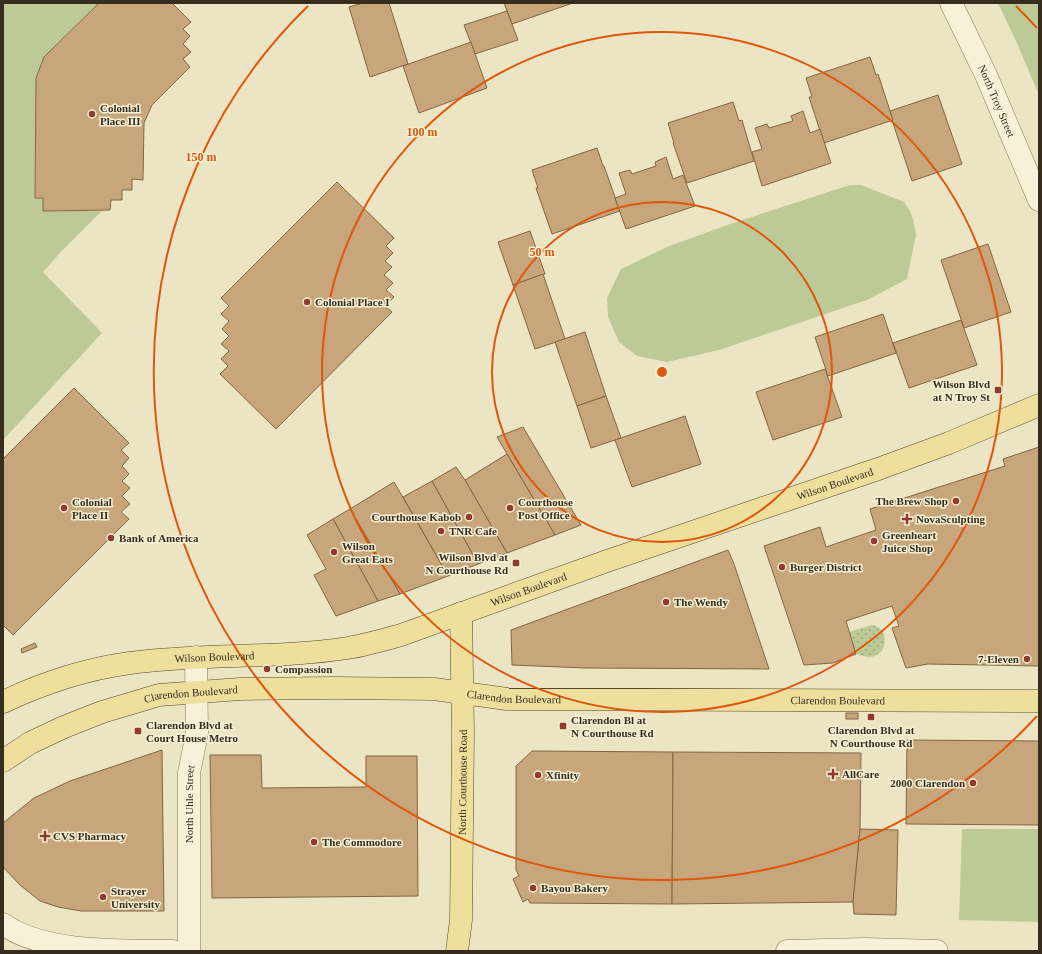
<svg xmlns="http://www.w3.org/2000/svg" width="1042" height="954" viewBox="0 0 1042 954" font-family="Georgia,serif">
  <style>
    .green { fill: #bdca98 }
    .garden { fill: url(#garden-dots) }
    .building { fill: #c8a67b; stroke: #846542 }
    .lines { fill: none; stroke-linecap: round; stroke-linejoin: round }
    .minor-casing { stroke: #86775b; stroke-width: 23 }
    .major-casing { stroke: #54452f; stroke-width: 23 }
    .minor { stroke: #f7f2d7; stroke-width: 22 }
    .major { stroke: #eedf9d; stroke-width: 22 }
    .ring { fill: none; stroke: #df570d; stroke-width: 2 }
    .poi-dot { fill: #923a2e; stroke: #f4efd3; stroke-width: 1.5 }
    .labels { text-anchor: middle; stroke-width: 3; stroke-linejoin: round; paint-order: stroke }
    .street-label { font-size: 11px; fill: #362d1f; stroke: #f4efd3 }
    .poi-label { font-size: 11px; font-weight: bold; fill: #362d1f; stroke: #f4efd3; text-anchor: start }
    .centre { fill: #df570d; stroke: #f4efd3; stroke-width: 2 }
    .ring-label { font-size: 12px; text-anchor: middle; font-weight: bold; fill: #df570d; stroke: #f4efd3; stroke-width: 3; stroke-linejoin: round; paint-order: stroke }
  </style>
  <defs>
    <pattern id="garden-dots" width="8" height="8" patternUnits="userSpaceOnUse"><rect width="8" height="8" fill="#bdca98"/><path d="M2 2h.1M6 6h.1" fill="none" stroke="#9aa47b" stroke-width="1.8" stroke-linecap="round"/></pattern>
  </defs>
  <rect width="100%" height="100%" fill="#ece5c4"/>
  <g class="green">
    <path d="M3,3h96l-55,54 -8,21 -1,120h8v13h59l-44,44 -15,17 59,61 -99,107z"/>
    <path d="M998,3h41v92l-23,-54z"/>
    <path d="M850,185h11l43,17 6,9 3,8 3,16 -9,44 -40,21 -148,50 -52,12 -30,-6 -18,-14 -11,-25 -1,-19 14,-29 46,-22 63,-23z"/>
    <path d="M962,829h77v93l-80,-2z"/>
  </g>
  <path class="garden" d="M872,625c19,3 16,32 -3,32 -4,0 -9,-2 -13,-3l-7,-22z"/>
  <g class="building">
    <path d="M99,3h73l19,19 -8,7 7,7 -7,8 8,8 -8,7 7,8 -38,38 -8,18 -1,57 -11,-1v11h-10v10h-11l-1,10 -67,1v-13h-8l1,-120 8,-21z"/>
    <path d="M363,3h26l19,61 -38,13 -21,-70z"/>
    <path d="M504,3h69l-61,21z"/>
    <path d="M507,11l11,29 -43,14 -11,-29z"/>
    <path d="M471,42l16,46 -68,25 -16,-47z"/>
    <path d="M870,57l6,18 2,-1 15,46 -69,23 -15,-46h3l-6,-19z"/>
    <path d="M938,95l24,69 -50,17 -20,-61h1l-3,-9z"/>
    <path d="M733,102l6,19 3,-1 12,41 -67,22 -14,-40h1l-6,-20z"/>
    <path d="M803,111l7,22 10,-4 11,34 -69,23 -10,-34 10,-3 -7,-21 12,-4 2,4 24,-7 -2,-5z"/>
    <path d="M597,148l6,18h1l16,45 -68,23 -16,-46h2l-6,-18z"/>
    <path d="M666,157l7,22 10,-4 12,31 -69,23 -11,-31 11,-4 -7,-21 11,-3 2,4 24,-8 -1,-4z"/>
    <path d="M337,182l57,56 -8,8 7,7 -8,8 7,6 -8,8 9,8 -7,7 8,7 -9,9 7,6 -116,117 -56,-55 8,-8 -7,-7 8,-8 -8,-7 8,-8 -7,-7 7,-8 -8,-7 8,-8 -8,-8z"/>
    <path d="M530,231l15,43 -32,11 -15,-43z"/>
    <path d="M988,244l23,68 -47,16 -23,-68z"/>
    <path d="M543,274l22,65 -30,10 -22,-64z"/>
    <path d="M883,314l13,39 -68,23 -13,-39z"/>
    <path d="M961,320l16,45 -68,23 -16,-45z"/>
    <path d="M585,332l21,64 -29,10 -22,-64z"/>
    <path d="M825,369l17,48 -69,23 -17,-48z"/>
    <path d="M74,388l55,55 -8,7 8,8 -7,8 7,8 -7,7 8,7 -8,8 8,8 -9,8 8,7 -116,116 -10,-10v-166z"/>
    <path d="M606,396l15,42 -30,10 -14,-42z"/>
    <path d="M685,416l16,48 -69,23 -17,-47z"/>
    <path d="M523,427l58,98 -26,10 -58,-98z"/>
    <path d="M1039,447v219l-111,-2 -22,4 -14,-40 7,-2 -7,-20 -46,15 10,33 -23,9 -29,2 -40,-119 56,-19 6,20 50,-17 -6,-21 135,-43 -2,-7z"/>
    <path d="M507,454l48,81 -48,18 -42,-73z"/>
    <path d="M456,467l9,13 42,73 -29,11 -46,-83z"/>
    <path d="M432,481l46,83 -30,12 -45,-79z"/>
    <path d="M394,482l54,94 -48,18 -50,-85z"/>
    <path d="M350,509l50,85 -22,7 -45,-82z"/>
    <path d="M333,519l45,82 -42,15 -22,-41 12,-6 -19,-34z"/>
    <path d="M728,550l6,14 35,105 -184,-1 -73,-3 -1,-35z"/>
    <path d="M35,643l2,4 -15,6 -1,-4z"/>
    <rect x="846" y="713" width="12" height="6"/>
    <path d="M907,740l132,1v84l-133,-1z"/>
    <path d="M162,750l2,161h-83l-23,-4 -18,-6 -20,-16 -17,-18v-44l31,-25 36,-17z"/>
    <path d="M532,751l141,1 -1,152 -142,-1 -2,-4 -5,3 -10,-23 6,-3 -3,-6v-104z"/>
    <path d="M673,752l188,1 -1,76 -7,73 -181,2z"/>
    <path d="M210,755h51l1,33 104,-1v-31h51l1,140 -206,2z"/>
    <path d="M860,829l38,1 -2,85 -42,-1 -1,-12z"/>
  </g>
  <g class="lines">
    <g class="minor-casing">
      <g id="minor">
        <path id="s1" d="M951,3l35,72 53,125"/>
        <path d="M3,924c41,30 120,26 170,27"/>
        <path id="s2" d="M189,951v-178l8,-40 -1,-76"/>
        <path d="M787,951l78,-2 72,2"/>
      </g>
    </g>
    <g class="major-casing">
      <g id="major">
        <path id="s3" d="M3,702c40,-19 83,-33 127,-39 72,-10 146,-4 218,-15 18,-3 35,-8 53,-13l206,-74 271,-92 71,-26 90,-38"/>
        <path id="s4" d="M3,761l27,-18 34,-16 38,-15 57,-17 81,-6 94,-1 100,1 73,10 532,2"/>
        <path id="s5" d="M457,951l4,-31 2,-187 -2,-120"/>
      </g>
    </g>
    <use href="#minor" class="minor"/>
    <use href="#major" class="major"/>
  </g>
  <g class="ring">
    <circle cx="662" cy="372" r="170"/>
    <circle cx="662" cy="372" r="340"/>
    <path d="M1037 716A509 509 0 1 1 308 6M1016 6A509 509 0 0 1 1037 28"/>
  </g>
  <g class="poi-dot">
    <circle cx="92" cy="114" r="4"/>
    <circle cx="307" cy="302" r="4"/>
    <rect x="994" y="386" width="8" height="8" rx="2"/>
    <circle cx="956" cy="501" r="4"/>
    <circle cx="64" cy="508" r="4"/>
    <circle cx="510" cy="508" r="4"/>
    <circle cx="469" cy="517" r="4"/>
    <path d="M905 513h4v4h4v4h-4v4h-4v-4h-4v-4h4z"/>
    <circle cx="441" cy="531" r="4"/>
    <circle cx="111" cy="538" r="4"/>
    <circle cx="874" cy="541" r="4"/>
    <circle cx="334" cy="552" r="4"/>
    <rect x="512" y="559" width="8" height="8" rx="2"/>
    <circle cx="782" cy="567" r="4"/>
    <circle cx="666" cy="602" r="4"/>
    <circle cx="1027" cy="659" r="4"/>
    <circle cx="267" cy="669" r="4"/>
    <rect x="867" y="713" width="8" height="8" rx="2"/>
    <rect x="559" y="722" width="8" height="8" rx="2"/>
    <rect x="134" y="727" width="8" height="8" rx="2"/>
    <path d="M831 768h4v4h4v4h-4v4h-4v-4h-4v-4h4z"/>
    <circle cx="538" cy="775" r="4"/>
    <circle cx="973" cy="783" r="4"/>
    <path d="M43 830h4v4h4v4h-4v4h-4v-4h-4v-4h4z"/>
    <circle cx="314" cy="842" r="4"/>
    <circle cx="533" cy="888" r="4"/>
    <circle cx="103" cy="897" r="4"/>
  </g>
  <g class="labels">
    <g class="street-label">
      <text dy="4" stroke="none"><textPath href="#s1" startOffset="108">North Troy Street</textPath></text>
      <text dy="4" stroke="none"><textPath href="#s3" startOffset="866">Wilson Boulevard</textPath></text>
      <text dy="4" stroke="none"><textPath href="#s3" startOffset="542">Wilson Boulevard</textPath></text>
      <text dy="4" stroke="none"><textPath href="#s3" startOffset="218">Wilson Boulevard</textPath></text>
      <text dy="4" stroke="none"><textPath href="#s4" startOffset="202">Clarendon Boulevard</textPath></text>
      <text dy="4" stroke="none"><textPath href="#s4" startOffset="526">Clarendon Boulevard</textPath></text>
      <text dy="4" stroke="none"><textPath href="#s4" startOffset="850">Clarendon Boulevard</textPath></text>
      <text dy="4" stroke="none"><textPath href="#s5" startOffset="169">North Courthouse Road</textPath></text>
      <text dy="4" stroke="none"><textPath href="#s2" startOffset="147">North Uhle Street</textPath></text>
    </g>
    <g class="poi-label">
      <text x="100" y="112">Colonial<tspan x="100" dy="13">Place III</tspan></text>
      <text x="315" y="306">Colonial Place I</text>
      <text x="990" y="388" text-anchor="end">Wilson Blvd<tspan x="990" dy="13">at N Troy St</tspan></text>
      <text x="948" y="505" text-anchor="end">The Brew Shop</text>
      <text x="72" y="506">Colonial<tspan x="72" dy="13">Place II</tspan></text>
      <text x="518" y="506">Courthouse<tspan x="518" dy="13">Post Office</tspan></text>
      <text x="461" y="521" text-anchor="end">Courthouse Kabob</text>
      <text x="916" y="523">NovaSculpting</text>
      <text x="449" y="535">TNR Cafe</text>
      <text x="882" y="539">Greenheart<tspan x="882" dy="13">Juice Shop</tspan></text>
      <text x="119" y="542">Bank of America</text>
      <text x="342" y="550">Wilson<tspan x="342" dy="13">Great Eats</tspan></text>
      <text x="508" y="561" text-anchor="end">Wilson Blvd at<tspan x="508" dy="13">N Courthouse Rd</tspan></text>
      <text x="790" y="571">Burger District</text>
      <text x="674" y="606">The Wendy</text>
      <text x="1019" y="663" text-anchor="end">7-Eleven</text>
      <text x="275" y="673">Compassion</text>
      <text x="571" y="724">Clarendon Bl at<tspan x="571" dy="13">N Courthouse Rd</tspan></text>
      <text x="146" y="729">Clarendon Blvd at<tspan x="146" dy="13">Court House Metro</tspan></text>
      <text x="871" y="734" text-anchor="middle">Clarendon Blvd at<tspan x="871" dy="13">N Courthouse Rd</tspan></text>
      <text x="842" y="778">AllCare</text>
      <text x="546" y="779">Xfinity</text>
      <text x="965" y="787" text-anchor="end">2000 Clarendon</text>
      <text x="53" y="840">CVS Pharmacy</text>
      <text x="322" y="846">The Commodore</text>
      <text x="541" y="892">Bayou Bakery</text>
      <text x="111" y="895">Strayer<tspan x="111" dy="13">University</tspan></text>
    </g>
  </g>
  <circle cx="662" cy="372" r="6" class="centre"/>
  <g class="ring-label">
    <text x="422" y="136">100 m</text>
    <text x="201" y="161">150 m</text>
    <text x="542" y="256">50 m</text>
  </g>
  <rect width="1042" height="954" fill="none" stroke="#362d1f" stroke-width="8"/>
</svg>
